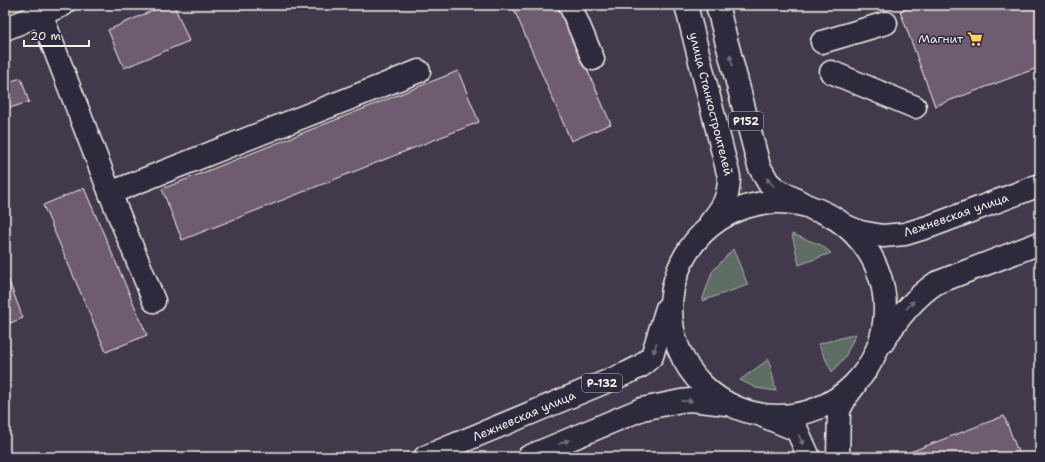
<svg xmlns="http://www.w3.org/2000/svg" width="1045" height="462" viewBox="0 0 1045 462" font-family="'Shantell Sans',sans-serif">
  <style>
    .green { fill: #5f6e65; stroke: #aab0a6 }
    .building { fill: #705b71; stroke: #f4f1e8 }
    .lines { fill: none; stroke-linecap: round; stroke-linejoin: round }
    .minor-casing { stroke: #f4f1e8; stroke-width: 25 }
    .major-casing { stroke: #f4f1e8; stroke-width: 25 }
    .highway-casing { stroke: #f4f1e8; stroke-width: 25 }
    .minor { stroke: #2f2a3d; stroke-width: 22 }
    .major { stroke: #2f2a3d; stroke-width: 22 }
    .highway { stroke: #2f2a3d; stroke-width: 22 }
    .oneway { fill: #747079 }
    .labels { text-anchor: middle; stroke-width: 3; stroke-linejoin: round; paint-order: stroke }
    .shield { fill: #2f2a3d; stroke: #b9b5b5; stroke-width: 1 }
    .shield-label { font-size: 11px; font-weight: bold; fill: #f4f1e8 }
    .poi-label { font-size: 12px; fill: #f4f1e8; stroke: #2f2a3d; text-anchor: end }
    .street-label { font-size: 12px; fill: #f4f1e8; stroke: #2f2a3d }
  </style>
  <rect width="100%" height="100%" fill="#42394d"/>
  <filter id="ink" filterUnits="userSpaceOnUse"><feTurbulence type="fractalNoise" baseFrequency=".025" numOctaves="2"/><feDisplacementMap in="SourceGraphic" scale="8" xChannelSelector="R" yChannelSelector="G"/><feConvolveMatrix kernelMatrix="1 2 1 2 8 2 1 2 1" color-interpolation-filters="sRGB"/></filter>
  <g filter="url(#ink)">
    <g class="green">
      <path d="M792,234l29,11 10,8 -32,12z"/>
      <path d="M733,249l15,36 -46,16 10,-29z"/>
      <path d="M856,334l-11,23 -13,15 -14,-28z"/>
      <path d="M769,359l7,32 -20,-3 -16,-8z"/>
    </g>
    <g class="building">
      <path d="M165,5h9l15,36 -65,27 -16,-38z"/>
      <path d="M512,5h47l52,119 -40,17z"/>
      <path d="M916,5h124v62l-105,39 -35,-95z"/>
      <path d="M458,71l21,51 -297,118 -20,-51z"/>
      <path d="M21,78l8,24 -23,7 -1,-26z"/>
      <path d="M84,188l63,147 -41,17 -63,-147z"/>
      <path d="M5,271l18,47 -18,7z"/>
      <path d="M1004,416l16,41h-123z"/>
    </g>
    <g class="lines">
      <g class="minor-casing">
        <g id="minor">
          <path d="M570,5l23,54"/>
          <path d="M41,14l69,179 44,108"/>
          <path d="M5,29l58,-24"/>
          <path d="M822,42l64,-19"/>
          <path d="M831,72l84,35"/>
          <path d="M110,193l309,-122"/>
        </g>
      </g>
      <g class="major-casing">
        <g id="major">
          <path d="M686,5l43,172c0,21 -6,30 -19,46"/>
          <path d="M717,5l42,161 9,16 8,7 39,21"/>
          <path d="M763,416l34,14 12,27"/>
          <path d="M838,457l1,-47 7,-13 9,-12"/>
        </g>
      </g>
      <g class="highway-casing">
        <g id="highway">
          <circle cx="778" cy="309" r="107"/>
          <path d="M848,227l12,5 23,4 22,-2 26,-8 109,-41"/>
          <path d="M883,342c14,-23 31,-44 53,-59l104,-40"/>
          <path d="M425,457l202,-84 14,-7 11,-10 15,-48"/>
          <path d="M528,457l114,-48 39,-8 10,-1 35,4"/>
        </g>
      </g>
      <use href="#minor" class="minor"/>
      <use href="#major" class="major"/>
      <use href="#highway" class="highway"/>
    </g>
    <defs><path id="oneway-solid" d="M-6-.8H1V-3.2L6.5 0L1 3.2V.8H-6Z"/></defs>
    <g class="oneway">
      <use href="#oneway-solid" transform="translate(731 60) rotate(-104)"/>
      <use href="#oneway-solid" transform="translate(770 182) rotate(-132)"/>
      <use href="#oneway-solid" transform="translate(910 305) rotate(-47)"/>
      <use href="#oneway-solid" transform="translate(655 348) rotate(108)"/>
      <use href="#oneway-solid" transform="translate(687 401) rotate(-1)"/>
      <use href="#oneway-solid" transform="translate(801 440) rotate(65)"/>
      <use href="#oneway-solid" transform="translate(564 442) rotate(-23)"/>
    </g>
  </g>
  <defs>
    <g id="supermarket-bare" transform="scale(1.2)"><path d="M-6-5.5h2.5l.6 2H6L4.5 2H-2.5L-4.4-4H-6ZM-1.5 3.2a1.3 1.3 0 1 0 .1 0ZM3 3.2a1.3 1.3 0 1 0 .1 0Z" fill="#ffd166" stroke="#2f2a3d" stroke-width="2.5" paint-order="stroke"/></g>
  </defs>
  <g fill-rule="evenodd">
    <use href="#supermarket-bare" x="975" y="39"/>
  </g>
  <g class="labels">
    <g class="shield">
      <rect x="729" y="112" width="34" height="18" rx="3"/>
      <rect x="582" y="374" width="40" height="18" rx="3"/>
    </g>
    <g class="shield-label">
      <text x="746" y="125">Р152</text>
      <text x="602" y="387">Р-132</text>
    </g>
    <g class="poi-label">
      <text x="963" y="43">Магнит</text>
    </g>
    <g class="street-label">
      <text transform="translate(711 104) rotate(76)" y="4">улица Станкостроителей</text>
      <text transform="translate(956 215) rotate(-19)" y="4">Лежневская улица</text>
      <text transform="translate(524 416) rotate(-23)" y="4">Лежневская улица</text>
    </g>
  </g>
  <rect width="1045" height="462" fill="none" stroke="#2f2a3d" stroke-width="20"/>
  <rect x="10" y="10" width="1025" height="442" fill="none" stroke="#f4f1e8" stroke-width="1.5" filter="url(#ink)"/>
  <path d="M24 40v6h65v-6" fill="none" stroke="#f4f1e8" stroke-width="2"/>
  <text x="30" y="40" font-size="12" fill="#f4f1e8" stroke="#2f2a3d" stroke-width="3" paint-order="stroke">20 m</text>
</svg>
